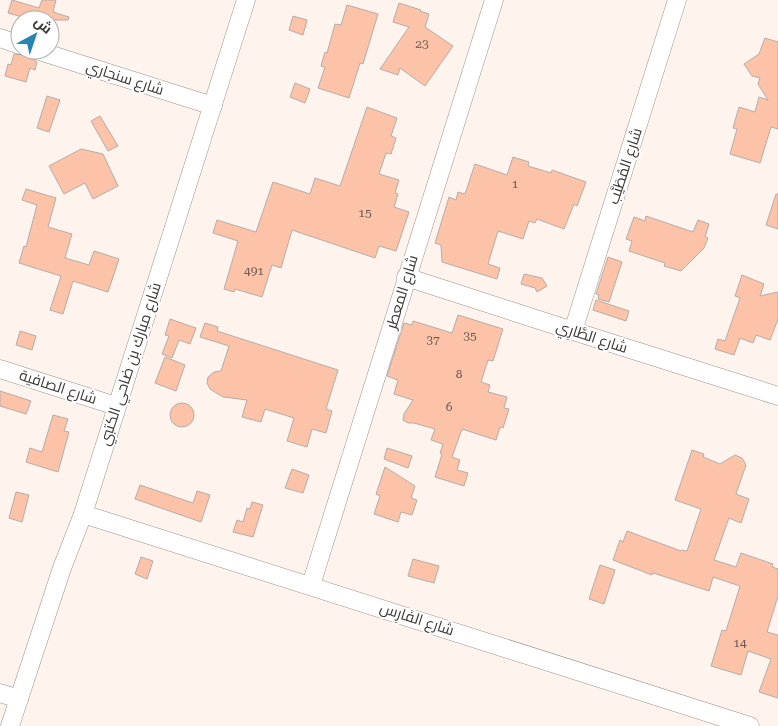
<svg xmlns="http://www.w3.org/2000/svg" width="778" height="726" viewBox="0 0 778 726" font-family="'Roboto Serif',Cairo,serif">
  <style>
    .building { fill: #fcc3a9; stroke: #b6aca7 }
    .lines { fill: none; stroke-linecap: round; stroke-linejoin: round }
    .minor-casing { stroke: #9b918c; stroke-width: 19 }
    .minor { stroke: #fff; stroke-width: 18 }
    .labels { text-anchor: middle; stroke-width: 4; stroke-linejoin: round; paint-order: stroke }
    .number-label { font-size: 12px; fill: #6a5951 }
    .street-label { font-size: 15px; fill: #3a3634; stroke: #fff }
  </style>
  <rect width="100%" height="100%" fill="#fef3ed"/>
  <g class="building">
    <path d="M12,0l27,8 3,-8h14l-3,12 16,5 -1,3h-35l-25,-7z"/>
    <path d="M399,3l22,7 -1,1 9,3 -4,13 28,19 -28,40 -25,-18 -2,7 -18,-6 29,-42 -16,-5z"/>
    <path d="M347,5l31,9 -15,50 -3,-1 -11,35 -31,-10 7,-21 -4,-1 4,-14 2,1 8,-29 6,1z"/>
    <path d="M293,16l14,4 -4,15 -14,-5z"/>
    <path d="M765,38l13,4v87l-7,-2 -11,36 -30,-9 7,-25 -4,-1 6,-21 16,5 4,-15 9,3 -10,-16 2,-6 -8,-2 -8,-12 15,-10z"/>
    <path d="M14,54l10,1 13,7 -2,8 -5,-2 -4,14 -21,-6 3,-12 3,1z"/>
    <path d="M295,83l15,6 -5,14 -15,-6z"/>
    <path d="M47,96l13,4 -11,32 -12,-4z"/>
    <path d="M367,107l30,11 -6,18 5,2 -5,16 -5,-1 -7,21 20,6 -4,13 3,1 -4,13 15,5 -13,39 -17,-5 -4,12 -83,-28 -11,38 -9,-3 -10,32 -27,-8 -1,3 -10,-3 14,-48 -25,-8 4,-13 39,12 17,-50 37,12 5,-16 25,8z"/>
    <path d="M100,116l18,30 -10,5 -17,-30z"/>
    <path d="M81,149l22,5 15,32 -25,13 -8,-16 -21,11 -15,-28z"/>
    <path d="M513,157l16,5 -1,4 23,7 1,-3 34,12 -9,24 -3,-2 -10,25 -27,-10 -2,4 -6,-2 -6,18 -25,-8 -10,33 12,4 -3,11 -55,-17 -1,-17 -6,-2 14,-46 7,3 2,-8 7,2 10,-30 32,11z"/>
    <path d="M26,189l30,9 -8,29 24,7 -7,24 24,7 5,-14 25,8 -11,33 -35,-11 -10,33 -13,-4 11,-34 -42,-13 5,-17 2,1 11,-42 -15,-5z"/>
    <path d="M776,194h2v35l-12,-4z"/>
    <path d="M646,216l47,16 5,-12 11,4 -4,13 3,1 -4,10 -23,23 -17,-5 1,-3 -36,-12 3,-10 -6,-2 8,-22 11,4z"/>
    <path d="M608,257l14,5 -13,40 -11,-3 1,-4 -3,-1z"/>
    <path d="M524,274l18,4 5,8 -10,6 -2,-4 -14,-4z"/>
    <path d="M742,275l22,9 -4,12 18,-4v27l-8,21 -14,-5 -3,8 -13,-5 -6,17 -19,-6 3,-10 7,2 15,-43 -5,-2z"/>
    <path d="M596,300l33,11 -3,10 -33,-11z"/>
    <path d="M458,315l45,14 -10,32 -5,-1 -7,22 9,3 -2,7 19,5 -3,11 5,1 -6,19 -3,-1 -4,13 -34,-11 -10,28 8,3 -3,10 11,3 -4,13 -29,-9 7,-23 -2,-1 3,-9 -12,-4 4,-11 -21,-6h-6l-5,-3 1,-6 9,-14 -19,-6 4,-14 -11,-4 17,-53 8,2 1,-4 39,12z"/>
    <path d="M170,319l26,9 -6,16 -11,-4 -7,18 -10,-4 7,-18 -4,-1z"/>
    <path d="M205,323l13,4 -1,4 121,39 -12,39 6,2 -6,22 -14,-4 -5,18 -20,-6 7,-23 -29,-9 -4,13 -19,-5 5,-17 -24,-3 -13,-8 -3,-6 1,-6 6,-5 7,-1 8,-25 -29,-9z"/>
    <path d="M20,331l16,5 -4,14 -16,-5z"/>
    <path d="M165,357l20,8 -9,26 -21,-8z"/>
    <path d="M0,391l31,10 -5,13 -26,-8z"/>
    <circle cx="182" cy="415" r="12"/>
    <path d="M53,415l15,4 -4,12 5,1 -11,40 -32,-10 4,-14 12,4z"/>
    <path d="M387,448l25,8 -4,12 -24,-9z"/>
    <path d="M692,450l12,4 -1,3 17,7 15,-9 7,3 4,7 -10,29 13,5 -8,24 -12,-5 -15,42 22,7 5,-14 32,11 -1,3 6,2v27l-11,36 11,3v63l-19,-6 12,-33 -23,-8 -7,24 -30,-9 11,-36 4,1 14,-45 -27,-9 -4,14 -56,-18 -1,2 -39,-15 7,-20 3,2 4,-11 54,20 1,-1 5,1 14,-42 -26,-9z"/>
    <path d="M385,467l30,19 -4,12 6,2 -5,15 -11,-3 -3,10 -24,-8 6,-18 -4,-2z"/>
    <path d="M292,469l17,6 -6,18 -18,-5z"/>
    <path d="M140,485l53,18 4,-12 13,4 -9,27 -66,-23z"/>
    <path d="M16,492l13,3 -7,27 -13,-4z"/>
    <path d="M252,502l11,3 -10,32 -20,-5 4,-12 6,2 4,-14 3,1z"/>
    <path d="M141,557l12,4 -6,18 -12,-5z"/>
    <path d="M413,559l26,7 -5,17 -26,-7z"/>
    <path d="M600,565l15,5 -11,34 -15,-5z"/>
  </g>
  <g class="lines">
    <g class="minor-casing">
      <g id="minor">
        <path d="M0,38l20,7"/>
        <path d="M36,50l177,56"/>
        <path d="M406,277l167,54 205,65"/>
        <path d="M573,331l104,-331"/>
        <path d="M0,369l116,37"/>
        <path d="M83,514l667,212"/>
        <path d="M311,585l183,-585"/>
        <path d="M0,693l19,6"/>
        <path d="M10,726l52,-158 21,-54 163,-514"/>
      </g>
    </g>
    <use href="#minor" class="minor"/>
  </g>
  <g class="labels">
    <g class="number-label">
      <text x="422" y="48">23</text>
      <text x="515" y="188">1</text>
      <text x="365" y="217">15</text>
      <text x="254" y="275">491</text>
      <text x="470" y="340">35</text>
      <text x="433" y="344">37</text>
      <text x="459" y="378">8</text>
      <text x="449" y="411">6</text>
      <text x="740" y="647">14</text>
    </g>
    <g class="street-label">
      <text transform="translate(125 78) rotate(18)" y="5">شارع سنجاري</text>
      <text transform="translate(625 166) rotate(-72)" y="5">شارع المُطَيَّب</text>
      <text transform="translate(402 292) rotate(-73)" y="5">شارع المعطر</text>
      <text transform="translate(592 337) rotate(18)" y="5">شارع الطَّارِي</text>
      <text transform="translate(130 364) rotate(-72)" y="5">شارع مبارك بن ضاحي الكتبي</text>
      <text transform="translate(58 387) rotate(18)" y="5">شارع الصافية</text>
      <text transform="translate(417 619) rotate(18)" y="5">شارع الفَارِس</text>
    </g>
  </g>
  <g transform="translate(35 35) rotate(40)"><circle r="24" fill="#ffffff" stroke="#b0afae"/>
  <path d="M0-4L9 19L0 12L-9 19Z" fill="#2586b1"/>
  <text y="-8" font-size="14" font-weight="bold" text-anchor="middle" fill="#3a3634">ش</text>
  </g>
</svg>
